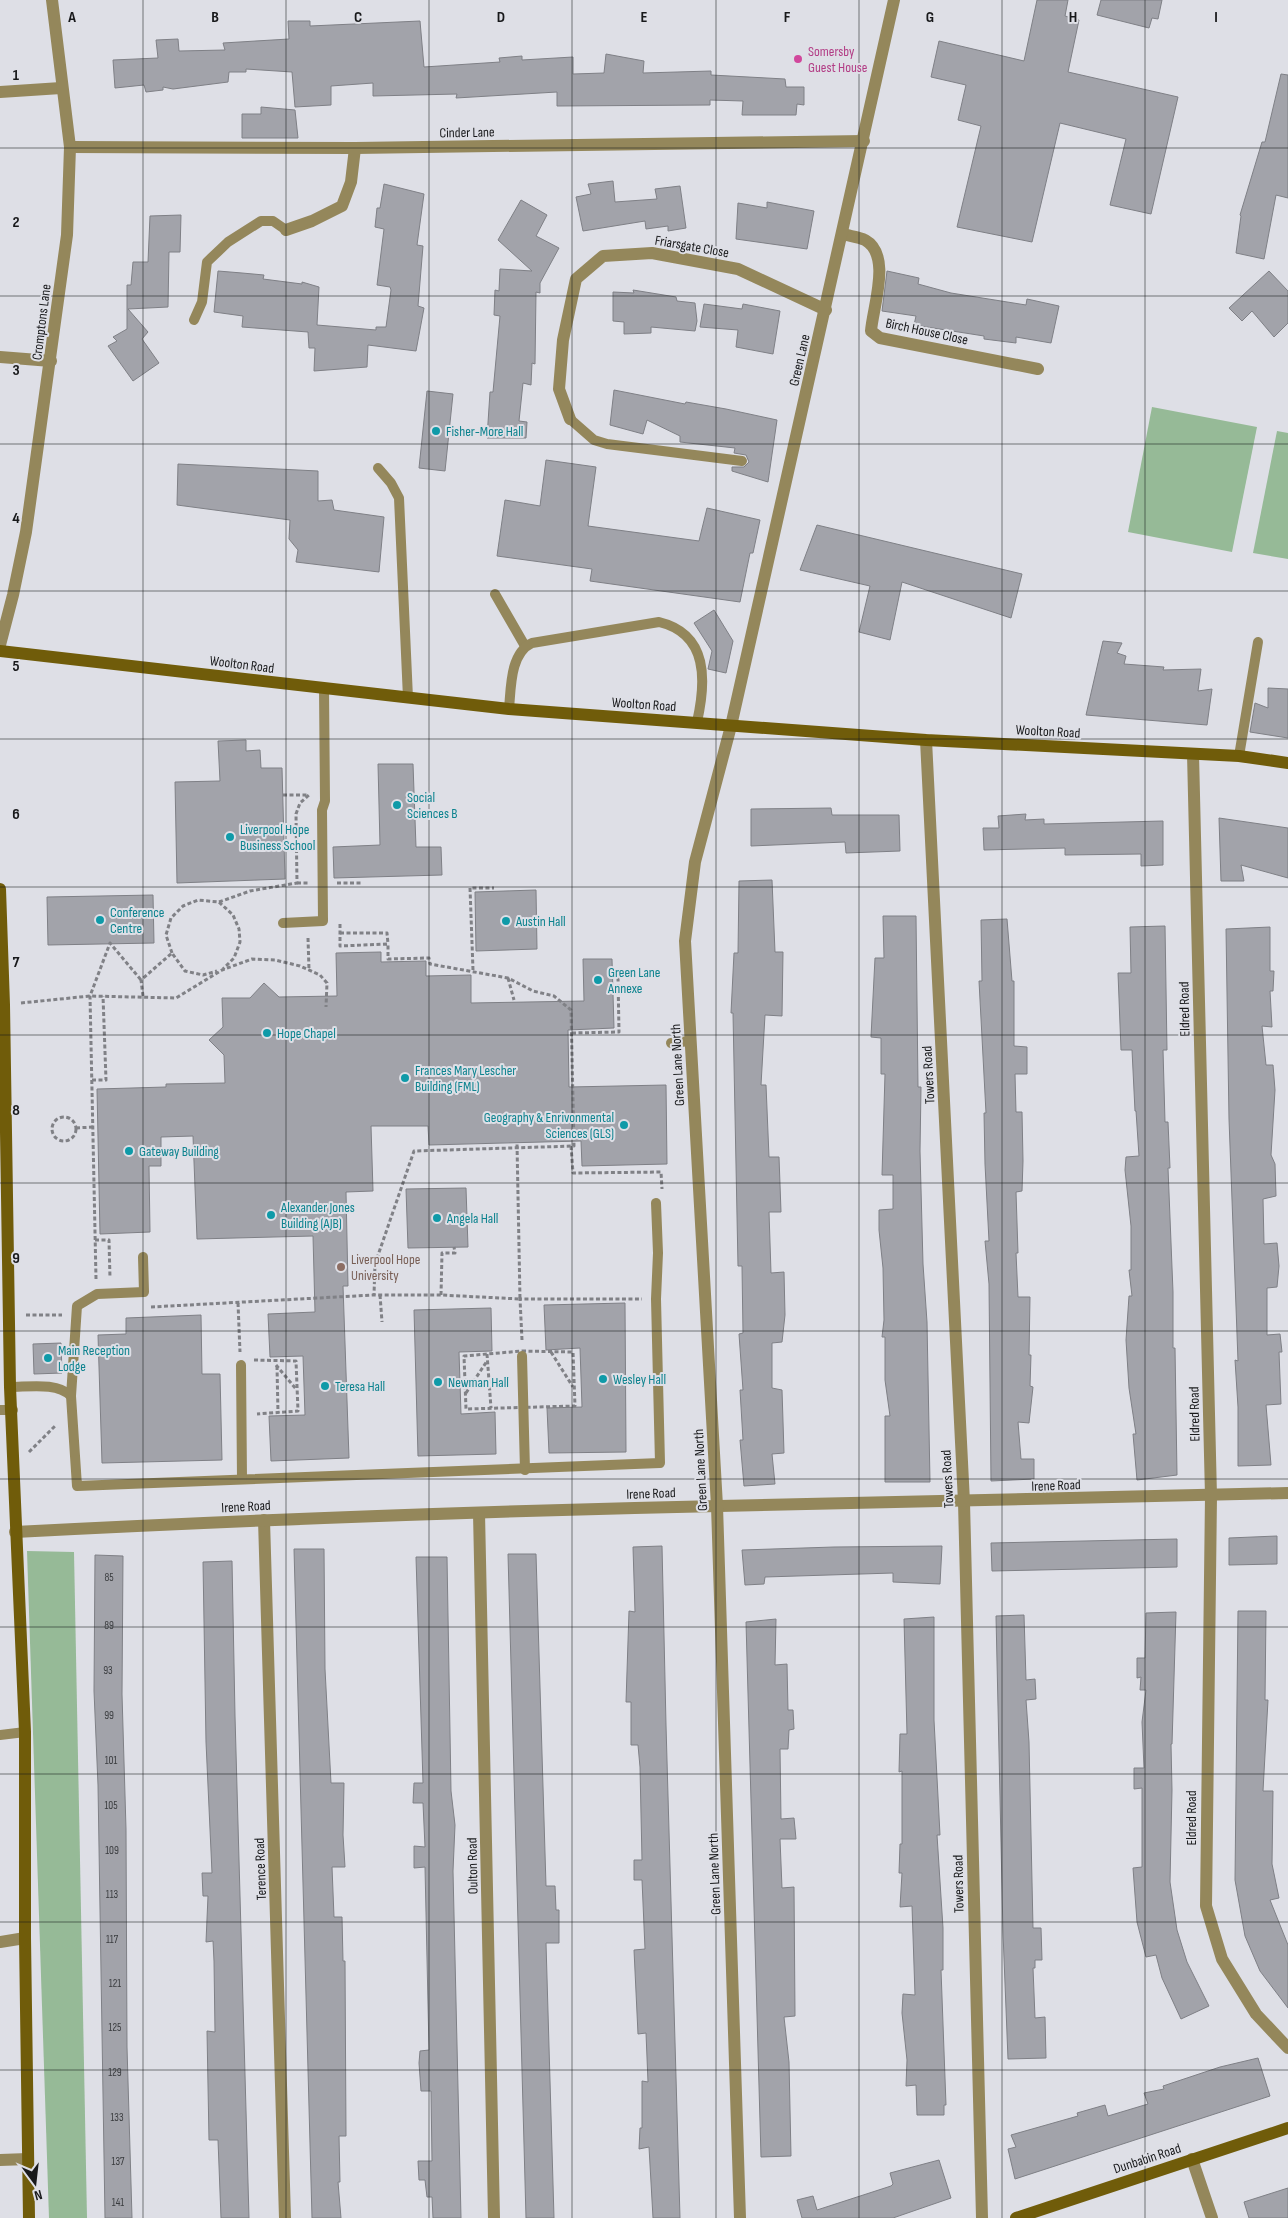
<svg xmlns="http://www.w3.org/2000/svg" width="1288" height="2218" viewBox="0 0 1288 2218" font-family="'Sofia Sans Condensed',sans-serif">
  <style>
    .green { fill: #96ba97 }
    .building { fill: #a2a3aa; stroke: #7f8086 }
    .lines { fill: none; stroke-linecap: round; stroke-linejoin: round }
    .path { stroke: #808186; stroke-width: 3; stroke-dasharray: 4 2.5; stroke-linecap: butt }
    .lane { stroke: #94875b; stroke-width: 10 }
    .street { stroke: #94875b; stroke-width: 12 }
    .secondary { stroke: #705c0a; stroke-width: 12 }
    .grid { fill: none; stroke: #18191b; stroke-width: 1; stroke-opacity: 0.55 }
    .hotel-dot { fill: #d1479c; stroke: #dedfe6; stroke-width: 2 }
    .culture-dot { fill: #0f9aa8; stroke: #dedfe6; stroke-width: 2 }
    .education-dot { fill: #8d6e63; stroke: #dedfe6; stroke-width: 2 }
    .labels { text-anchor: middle; stroke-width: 4; stroke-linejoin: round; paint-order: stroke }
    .number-label { font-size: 11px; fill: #3a3c3f }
    .hotel-label { font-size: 14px; fill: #b23c85; stroke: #dedfe6; text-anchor: start }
    .street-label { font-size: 14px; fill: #18191b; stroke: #dedfe6 }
    .culture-label { font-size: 14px; fill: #0d838f; stroke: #dedfe6; text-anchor: start }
    .education-label { font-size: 14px; fill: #785e54; stroke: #dedfe6; text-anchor: start }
    .grid-label { font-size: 16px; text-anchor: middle; font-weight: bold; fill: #18191b; stroke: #dedfe6; stroke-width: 4; stroke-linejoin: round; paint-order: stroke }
  </style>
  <rect width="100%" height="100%" fill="#dedfe6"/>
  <g class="green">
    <path d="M1152,407l105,20 -25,125 -104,-20z"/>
    <path d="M1277,431l11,2v126l-35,-6z"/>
    <path d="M27,1551l47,1 13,666h-38z"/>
  </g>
  <g class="building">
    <path d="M1037,0h31l-3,16 14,4 -11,52 110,25 -27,117 -41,-9 16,-66 -66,-16 -28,119 -75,-15 24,-101 -23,-6 8,-35 -35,-8 8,-36 85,20z"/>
    <path d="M1101,0h61l-4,19 -6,-1 -3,10 -52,-13z"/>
    <path d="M288,21h22v5l110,-5 4,46 76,-5 -1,-4 23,-2v4l51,-3v17l31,-1 2,-19 38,7 -1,12 68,-2v4l74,4 1,8h18v18l-7,-1 -1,11h-54l1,-14 -33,-1v5l-153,1v-14l-101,6 1,-4 -84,2v-13l-42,3v19l-36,2 -3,-35 -46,-3v3h-17l-1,10 -55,7 -10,-2v3l-17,2 -2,-7 -29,3 -2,-28 45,-2 -2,-18 22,-1 1,12 46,-1 -2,-7 66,-4z"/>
    <path d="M1281,74l7,1v123l-12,-3 -12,64 -28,-6 5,-37 -1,-1 22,-73h3z"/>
    <path d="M261,107l34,3 3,28h-56v-24h19z"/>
    <path d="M613,181l2,21 42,-3 -2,-10 25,-3 6,42 -18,3v-5l-22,3 -1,-8 -62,10 -7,-34 15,-3 -3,-10z"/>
    <path d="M384,184l40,10 -7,51 6,1 -5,60 6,2 -8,43 -48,-6 -1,22 -53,4 1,-23h-6l-1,-16 -66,-5 1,-11 -29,-4 4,-41 24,2 22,2 -1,4 39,5v-2l17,5 -2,38 59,5v-3h10l5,-37 -1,-3 -13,-2 7,-56 -9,-2 2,-19h3z"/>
    <path d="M521,200l26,15 -11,21 23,12 -19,35v10l-4,-1 -1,72 -3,-1 -1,22 -8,-2 -4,38 8,1 -1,16h-39l3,-46h3l7,-76 -6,-1 1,-25 4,1 1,-22 32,2 -34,-31z"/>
    <path d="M767,202l47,9 -7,38 -71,-10 2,-36 29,5z"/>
    <path d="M181,215l-1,37h-11l-1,55 -40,2 20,23 -6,7 17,24 -26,18 -25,-35 9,-5 -4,-4 14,-8v-44h4l2,-23h15l2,-46z"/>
    <path d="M887,271l32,7 -1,6 33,9 75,12 1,-6 32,7 -8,37 -35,-6v6l-32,-4v-3l-70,-11 2,-9 -34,-5z"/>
    <path d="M1269,271l19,20v32l-14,14 -22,-26 -10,10 -13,-13z"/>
    <path d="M633,290l43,7 1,4 18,2 2,18 -2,10 -44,-4v6l-27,1v-12l-11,-1v-29l21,1z"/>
    <path d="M704,304l38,5 1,-5 37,7 -7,43 -37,-7 2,-17 -38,-3z"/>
    <path d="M614,390l71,14 1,-2 40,7 51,11 -9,62 -36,-11v-4h12l5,-5 -3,-7 -12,-2 1,-5 -55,-6v-6l-33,-16 -4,14 -33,-9z"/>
    <path d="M427,391l26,3 -8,77 -26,-3z"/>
    <path d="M546,460l50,7 -8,59 111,15 8,-33 53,12 -7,33h-3l-10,49 -150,-21 2,-12 -95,-13 8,-56 35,6z"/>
    <path d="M178,464l140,7v30l14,-1 2,10 50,7 -5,55 -83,-10 2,-12 -9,-11 1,-19 -113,-15z"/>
    <path d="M817,525l205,49 -11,44 -109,-36 -12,58 -31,-8 11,-46 -70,-16z"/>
    <path d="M714,610l19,31 -7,32 -18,-4 4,-18 -18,-28z"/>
    <path d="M1103,641l19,2 -5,10 9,3 -2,8 40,3 -1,3 38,-1 -3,22 14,-2 -5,36 -121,-10z"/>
    <path d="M1268,688l20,1v49l-38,-6 5,-29 13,5z"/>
    <path d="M246,740v11l14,-1 1,18h21l3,111 -108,4 -2,-101 45,-1 -2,-40z"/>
    <path d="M378,764h35l3,83h25l1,28 -108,3 -1,-31 47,-2z"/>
    <path d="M831,808l1,7h67l1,36 -54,2 -1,-11 -94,4v-37z"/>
    <path d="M1026,814l-1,6 19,-1v5l119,-3v44l-22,1v-12l-76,1v-7l-81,2 -1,-22h16l-1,-12z"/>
    <path d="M1219,818l69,10v50l-47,-13 3,16h-23z"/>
    <path d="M772,880l3,72h8l-1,64 -17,-1 -4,70h5l3,72h10l2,55h-12l2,61 13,-1 1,43 -3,27 -10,1v45l10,2 2,63 -12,1 3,30 -31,2 -4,-46h3l-3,-50h3l-4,-56 4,-1 -1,-67h-4l-5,-253h-2l3,-60h4l1,-72z"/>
    <path d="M536,890l1,59 -61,2 -1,-59z"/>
    <path d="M153,895l1,48 -106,2 -1,-48z"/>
    <path d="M883,916h33l2,171h3l-1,64 3,113 4,58 3,160h-45v-66h5l-5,-36v-43h-3l2,-17 -1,-52 -4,-38v-20l14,-1v-34h-11l3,-101h-4v-36l-10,-1 4,-79h9z"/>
    <path d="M1007,919l5,62h2v65l13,1v27h-12l1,38h6l1,49 -1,30 -6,1 2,61h-2l2,44h12l-1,58h2l-1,31 3,1 -4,36 -11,-1 3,37h13v20l-43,2 -2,-197 -4,-43h4l-4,-77 -1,-51h2l-7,-132h3l-1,-61z"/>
    <path d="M1165,926l2,124h-4l2,72h3l2,46h-2l5,124v56h2l2,127 -40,5 -4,-46h3l-7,-46 -3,-48 3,-44h3l-3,-26h2v-44l-6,-56 1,-13 13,-1 -3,-45h-1l-3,-61h-11l-3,-77h13l-1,-46z"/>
    <path d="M1270,927v44h4l-1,20h-3l2,36 -10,-1 4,39h7l2,25 -4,65 4,9 1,32 -13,3 1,45 13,-1 2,23 -2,21 -10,1v47l13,-1 2,18h-3l2,52 -15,1 5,60 -33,1v-59l-3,-47 3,1 -9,-242 -3,-190z"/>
    <path d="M381,952v10l45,-1v15l45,-1v28l113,-2 -1,-42h29l2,69 -46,2 1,57 97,-2 1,79 -85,2 -1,-25 -152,4 -1,-19h-57l2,65 -27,1 2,94h-5l6,172 -78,3 -2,-45 36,-1 -2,-59 -33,1 -2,-43 47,-2 -2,-76 -116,3 -4,-103 -32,1v29h-12l1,66 -50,2 -3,-145 69,-2v-3l59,-1 -1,-28 -15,-15 14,-13 -1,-29h28l14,-15 15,14 58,-1 -1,-43z"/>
    <path d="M466,1188l2,59 -60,1 -2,-59z"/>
    <path d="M625,1303l1,149 -77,1 -2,-45 35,-1 -2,-59 -34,2 -2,-45z"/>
    <path d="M491,1308l1,43 -33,1 2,62 34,-2 1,42 -78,2 -4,-146z"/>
    <path d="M201,1315l1,59h18l2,86 -120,3 -4,-128 28,-1v-16z"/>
    <path d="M61,1343l1,30 -28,1 -1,-30z"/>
    <path d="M1277,1536v28l-48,1v-27z"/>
    <path d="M1177,1539v28l-185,4 -1,-28z"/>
    <path d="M662,1546l4,179 14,493h-27l-4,-71 -10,2 1,-21h2v-47l6,1 -2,-49 -8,1 -4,-84 11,-1 -3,-69h-8v-20h8l-2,-93 -2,-22h-7v-43h-5l3,-91 6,1 -2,-65z"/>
    <path d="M942,1546l-2,38 -47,-2v-9l-128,4 -1,7 -19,1 -3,-35 92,-3z"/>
    <path d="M294,1549h30l1,120 6,114h13l-1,52 2,32h-13l2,50h8l1,44h2l1,175h-7l1,46h-2l3,36h-29z"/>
    <path d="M508,1554h28l10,332h9l1,24h3v33h-13l8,275h-28z"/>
    <path d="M95,1555l28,1 -1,138 4,135 1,218 5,171h-27l-7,-433 -4,-94z"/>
    <path d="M416,1557h31l4,234 4,34 -2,46 8,347h-28l-1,-21h-5l-2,-17h-6l-1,-19h14l-1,-70h-10l-2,-28 1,-12 9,-1 -4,-183 -11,1v-22l11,1 -2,-44h-10l1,-20h9z"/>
    <path d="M232,1561l3,155 14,502h-28l-3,-78h-9l-2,-109 8,1 -1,-71 -1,-20 -7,1 2,-46h-5l-1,-23h10l-6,-131 -3,-180z"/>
    <path d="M1238,1611h28l-1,89h3l-5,91h10l-1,73 7,34 -9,2 18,45v63l-28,-37 -15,-35 -10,-56z"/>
    <path d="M1176,1612l-4,132h-1l1,46 -2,92 7,48 10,32 22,44 -28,13 -19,-41 -6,-23 -10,2 -9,-35 -4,-54 9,-1v-79l-8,1v-21h10l-2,-46 4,-32h-6l1,-13 -4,1v-20h8l1,-45z"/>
    <path d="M1024,1615l2,65 9,-1 1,20 -10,1 3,42 4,186h8l1,32h-7v8h-2l2,50 10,-1 1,41 -38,1 -5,-126 -7,-317z"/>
    <path d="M934,1617v103l6,115h-3l6,93v42h-2l5,135h-2v10h-27l-1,-30 -10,1 1,-26 -5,-47 1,-19 12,1 -3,-89 -12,1 2,-34h-3l1,-29h2v-73l-3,1 1,-38h7l-3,-115z"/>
    <path d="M776,1619l-1,46 12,-1 1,46h5l1,19 -5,1 -1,19h-8l1,70 13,-1 2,21h-16l2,49 12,-1 1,129 -11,1 5,45 2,94 -30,1 -15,-535z"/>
    <path d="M1258,2058l12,38 -255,83 -7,-30 8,-2 -5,-12 67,-19 -1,-3 28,-8 3,11 40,-12 -4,-11 20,-4 -1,-3 57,-19z"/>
    <path d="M939,2160l12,38 -58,20h-91l-5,-18 16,-4 4,14 74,-24 2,-2 -3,-11z"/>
    <path d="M1288,2188v30h-39l-5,-16z"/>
  </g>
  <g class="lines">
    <g class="path">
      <path d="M283,795h26"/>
      <path d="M297,883h11"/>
      <path d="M337,883h26"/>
      <path d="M219,902l31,-11 47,-8 -1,-69 4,-11 9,-8"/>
      <path d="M340,924v22l48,-2v15l41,-1 1,6 78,14 25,13 21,5 17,14 3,136 -160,5 -39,113 -1,31"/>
      <path d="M340,933h47l1,11"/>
      <path d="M308,938l1,32"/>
      <path d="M172,953l-6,-18 5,-17 12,-12 15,-6 21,2 14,13 6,14 1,13 -6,16 -11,11"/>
      <path d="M473,970l-3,-82h24"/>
      <path d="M508,978l6,22"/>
      <path d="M143,996l-2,-16 31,-27 13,18 18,4 14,-4"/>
      <path d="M21,1003l69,-7 86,2 46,-28 30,-11 23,1 25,6 20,9 7,8 -1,24"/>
      <path d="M572,1033l47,-1 -1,-55"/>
      <path d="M92,1080h14l-3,-84"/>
      <circle cx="64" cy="1129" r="12"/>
      <path d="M76,1128l17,-1"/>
      <path d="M571,1146l2,27 88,-1 1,17"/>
      <path d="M95,1240h14l1,38"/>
      <path d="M96,1279l-6,-283 20,-53 31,37"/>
      <path d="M380,1295l2,27"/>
      <path d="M441,1295l1,-42h13l-1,-6"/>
      <path d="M238,1303l2,49"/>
      <path d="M151,1307l223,-12h67l79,4 -3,-156"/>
      <path d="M26,1315h36"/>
      <path d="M522,1340l-2,-41h122"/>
      <path d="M522,1351l51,1 2,54 -109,3 -2,-53z"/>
      <path d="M551,1352l22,35"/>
      <path d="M487,1354l4,54"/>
      <path d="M254,1360l42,1 2,50 -41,3"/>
      <path d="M276,1365l20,24"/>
      <path d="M277,1366l1,47"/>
      <path d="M466,1393l21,-32"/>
      <path d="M29,1452l27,-27"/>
    </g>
    <g class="lane">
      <path d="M194,320l8,-18 5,-40 21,-20 33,-21h12l13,9"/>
      <path d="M570,419l24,21 13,4 135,17"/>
      <path d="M378,468l13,15 8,15 9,200"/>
      <path d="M495,594l30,52"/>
      <path d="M509,709c2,-21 1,-56 23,-66l127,-21c50,12 47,60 38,100"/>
      <path d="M1239,756l19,-114"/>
      <path d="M283,923l40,-2 -1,-111 3,-9 -1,-112"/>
      <path d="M671,1043l19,-2"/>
      <path d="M143,1257l1,35 -47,2 -20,12 -6,90 6,90 583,-23 -4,-164 2,-46 -2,-50"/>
      <path d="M522,1356l3,114"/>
      <path d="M241,1365l1,114"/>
      <path d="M10,1387c19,0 47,-5 61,9"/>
      <path d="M0,1410h13"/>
      <path d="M0,1735l25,-3"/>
    </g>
    <g class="street">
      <path d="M0,92l61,-4"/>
      <path d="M70,147l285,1 509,-7"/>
      <path d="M286,230l26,-9 30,-15 9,-24 4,-34"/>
      <path d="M843,234c6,2 16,3 22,6 27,15 8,66 6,91l9,7 158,31"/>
      <path d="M0,357l51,4"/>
      <path d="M570,419l-11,-30 4,-49 13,-61 27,-23 49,-3 86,16 88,41"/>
      <path d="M0,645l13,-50 13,-63 41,-297 3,-88 -18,-147"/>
      <path d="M926,740l38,762 18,716"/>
      <path d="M1193,754l18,742 -5,410 16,53 34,55 32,34"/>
      <path d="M479,1513l15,705"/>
      <path d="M264,1520l21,698"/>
      <path d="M15,1532c234,-12 469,-21 704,-26 189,-4 379,-7 569,-13"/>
      <path d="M0,1942l25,-4"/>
      <path d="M1192,2159l20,59"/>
      <path d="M0,2160l28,-1"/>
      <path d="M740,2218l-23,-712 -32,-565 10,-79 36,-136 163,-726"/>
    </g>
    <g class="secondary">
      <path d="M0,651l509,58 417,31 313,16 49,7"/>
      <path d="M0,889l4,116 6,382 15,345v206l4,280"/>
      <path d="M1016,2218l272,-90"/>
    </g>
  </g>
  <path class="grid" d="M143,0v2218M286,0v2218M429,0v2218M572,0v2218M716,0v2218M859,0v2218M1002,0v2218M1145,0v2218M0,148h1288M0,296h1288M0,444h1288M0,591h1288M0,739h1288M0,887h1288M0,1035h1288M0,1183h1288M0,1331h1288M0,1479h1288M0,1627h1288M0,1774h1288M0,1922h1288M0,2070h1288"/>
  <circle class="hotel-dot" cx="798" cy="59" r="5"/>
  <g class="culture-dot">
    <circle cx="436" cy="431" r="5"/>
    <circle cx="397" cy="805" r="5"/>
    <circle cx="230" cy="837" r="5"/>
    <circle cx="100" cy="920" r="5"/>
    <circle cx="506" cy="921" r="5"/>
    <circle cx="598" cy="980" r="5"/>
    <circle cx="267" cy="1033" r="5"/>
    <circle cx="405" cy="1078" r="5"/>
    <circle cx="624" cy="1125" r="5"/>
    <circle cx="129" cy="1151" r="5"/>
    <circle cx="271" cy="1215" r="5"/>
    <circle cx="437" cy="1218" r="5"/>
    <circle cx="48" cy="1358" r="5"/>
    <circle cx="603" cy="1379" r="5"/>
    <circle cx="438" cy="1382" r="5"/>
    <circle cx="325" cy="1386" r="5"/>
  </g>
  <circle class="education-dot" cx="341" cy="1267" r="5"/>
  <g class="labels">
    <g class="number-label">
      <text x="109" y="1581">85</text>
      <text x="109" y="1629">89</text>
      <text x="108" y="1674">93</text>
      <text x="109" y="1719">99</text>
      <text x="111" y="1764">101</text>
      <text x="111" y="1809">105</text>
      <text x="112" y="1854">109</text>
      <text x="112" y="1898">113</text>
      <text x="112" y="1943">117</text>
      <text x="115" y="1987">121</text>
      <text x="115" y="2031">125</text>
      <text x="115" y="2076">129</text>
      <text x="117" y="2121">133</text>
      <text x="118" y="2165">137</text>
      <text x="118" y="2206">141</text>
    </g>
    <g class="hotel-label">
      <text x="808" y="56">Somersby<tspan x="808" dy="16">Guest House</tspan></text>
    </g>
    <g class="street-label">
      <text transform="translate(467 132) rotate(-1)" y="5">Cinder Lane</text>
      <text transform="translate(692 246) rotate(10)" y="5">Friarsgate Close</text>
      <text transform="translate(41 322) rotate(-83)" y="5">Cromptons Lane</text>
      <text transform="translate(927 331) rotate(12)" y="5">Birch House Close</text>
      <text transform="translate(799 360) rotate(-77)" y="5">Green Lane</text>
      <text transform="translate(242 664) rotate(7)" y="5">Woolton Road</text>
      <text transform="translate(644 704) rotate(4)" y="5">Woolton Road</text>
      <text transform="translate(1048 731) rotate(3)" y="5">Woolton Road</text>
      <text transform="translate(1184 1009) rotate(-91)" y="5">Eldred Road</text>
      <text transform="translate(677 1065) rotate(-93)" y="5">Green Lane North</text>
      <text transform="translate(928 1075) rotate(-93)" y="5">Towers Road</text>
      <text transform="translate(1194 1414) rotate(-91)" y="5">Eldred Road</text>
      <text transform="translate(700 1470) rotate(-93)" y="5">Green Lane North</text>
      <text transform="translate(947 1479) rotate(-93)" y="5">Towers Road</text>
      <text transform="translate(1056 1485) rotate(-2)" y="5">Irene Road</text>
      <text transform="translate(651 1493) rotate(-2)" y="5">Irene Road</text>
      <text transform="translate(246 1506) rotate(-3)" y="5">Irene Road</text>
      <text transform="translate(1191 1818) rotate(-90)" y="5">Eldred Road</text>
      <text transform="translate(472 1866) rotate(-91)" y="5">Oulton Road</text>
      <text transform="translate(260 1869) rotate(-92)" y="5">Terence Road</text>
      <text transform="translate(714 1874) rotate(-92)" y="5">Green Lane North</text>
      <text transform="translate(958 1884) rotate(-91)" y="5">Towers Road</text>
      <text transform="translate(1147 2158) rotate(-18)" y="5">Dunbabin Road</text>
    </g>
    <g class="culture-label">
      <text x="446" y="436">Fisher-More Hall</text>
      <text x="407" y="802">Social<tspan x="407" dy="16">Sciences B</tspan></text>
      <text x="240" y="834">Liverpool Hope<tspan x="240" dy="16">Business School</tspan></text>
      <text x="110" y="917">Conference<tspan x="110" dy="16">Centre</tspan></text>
      <text x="516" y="926">Austin Hall</text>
      <text x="608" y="977">Green Lane<tspan x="608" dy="16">Annexe</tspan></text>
      <text x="277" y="1038">Hope Chapel</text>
      <text x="415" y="1075">Frances Mary Lescher<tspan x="415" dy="16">Building (FML)</tspan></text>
      <text x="614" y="1122" text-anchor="end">Geography &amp; Enrivonmental<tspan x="614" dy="16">Sciences (GLS)</tspan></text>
      <text x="139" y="1156">Gateway Building</text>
      <text x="281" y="1212">Alexander Jones<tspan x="281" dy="16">Building (AJB)</tspan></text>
      <text x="447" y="1223">Angela Hall</text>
      <text x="58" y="1355">Main Reception<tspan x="58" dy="16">Lodge</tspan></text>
      <text x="613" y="1384">Wesley Hall</text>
      <text x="448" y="1387">Newman Hall</text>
      <text x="335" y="1391">Teresa Hall</text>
    </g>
    <g class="education-label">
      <text x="351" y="1264">Liverpool Hope<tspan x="351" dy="16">University</tspan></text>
    </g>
  </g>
  <g class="grid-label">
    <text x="72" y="22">A</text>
    <text x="215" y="22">B</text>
    <text x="358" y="22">C</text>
    <text x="501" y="22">D</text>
    <text x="644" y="22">E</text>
    <text x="787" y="22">F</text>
    <text x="930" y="22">G</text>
    <text x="1073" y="22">H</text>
    <text x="1216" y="22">I</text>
    <text x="16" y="80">1</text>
    <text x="16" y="227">2</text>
    <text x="16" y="375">3</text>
    <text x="16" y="523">4</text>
    <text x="16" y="671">5</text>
    <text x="16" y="819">6</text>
    <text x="16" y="967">7</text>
    <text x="16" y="1115">8</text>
    <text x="16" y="1263">9</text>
  </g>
  <g transform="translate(35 2183) rotate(165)" stroke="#dedfe6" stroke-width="4" paint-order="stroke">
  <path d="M0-4L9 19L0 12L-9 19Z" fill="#18191b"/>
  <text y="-8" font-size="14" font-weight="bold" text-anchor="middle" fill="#18191b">N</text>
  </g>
</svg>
